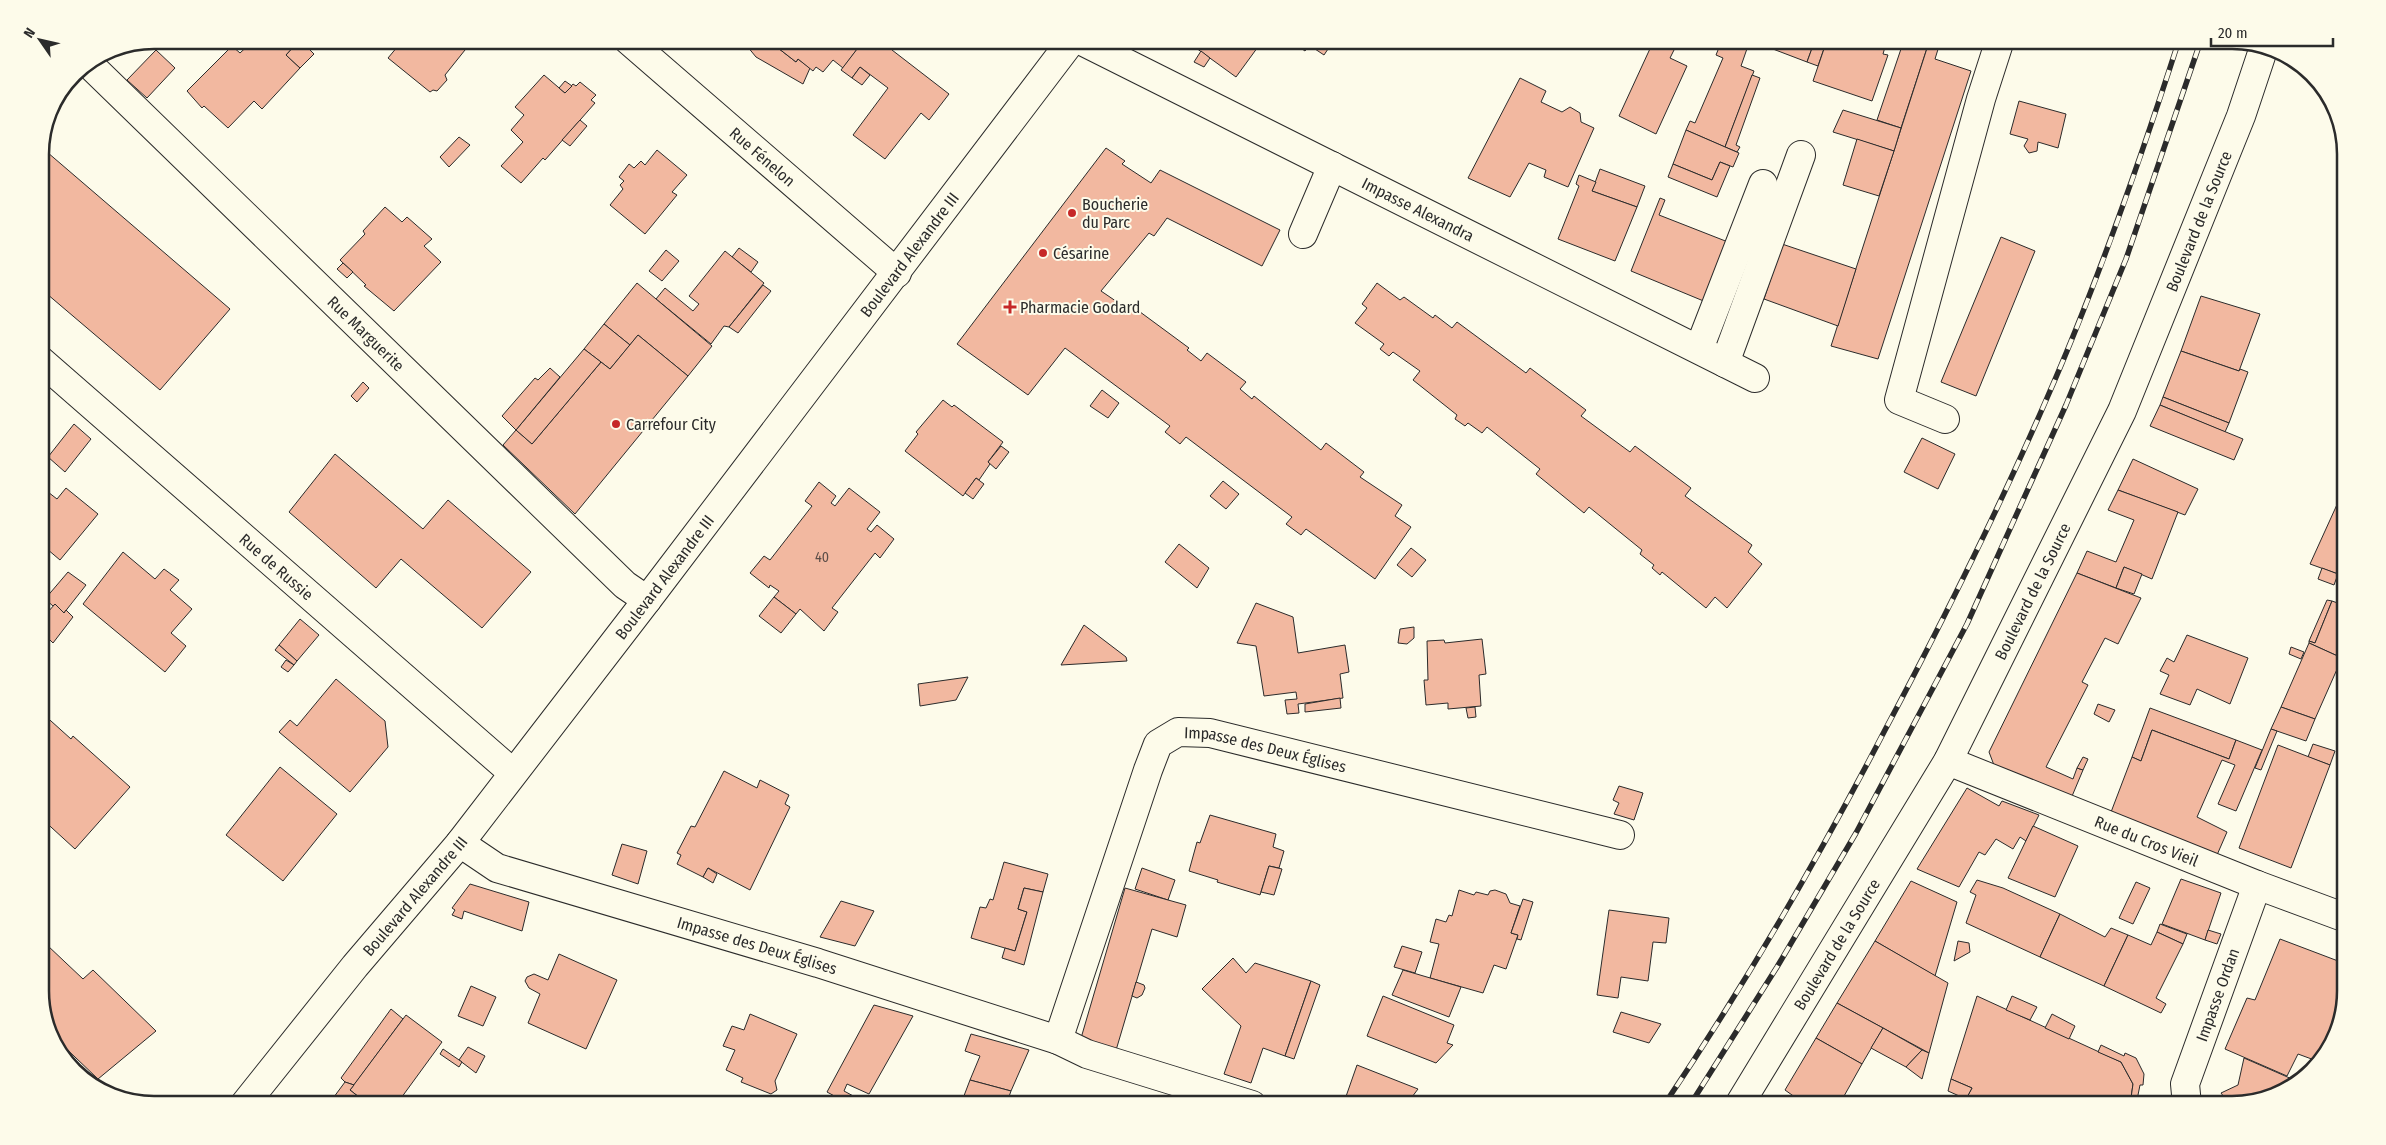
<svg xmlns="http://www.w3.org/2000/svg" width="2386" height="1145" viewBox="0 0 2386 1145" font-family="'Fira Sans Condensed',sans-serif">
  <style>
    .building { fill: #f2b8a0; stroke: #2b2b2b }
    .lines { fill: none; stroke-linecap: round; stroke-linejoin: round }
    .minor-casing { stroke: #2b2b2b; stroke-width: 30 }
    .major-casing { stroke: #2b2b2b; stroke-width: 30 }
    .minor { stroke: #fdfbea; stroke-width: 28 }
    .major { stroke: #fdfbea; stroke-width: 28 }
    .rail-casing { stroke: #2b2b2b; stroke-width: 5.5 }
    .rail { stroke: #fdfbea; stroke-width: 4; stroke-dasharray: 11; stroke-linecap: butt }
    .poi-dot { fill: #c62828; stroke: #fdfbea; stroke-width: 2 }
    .labels { text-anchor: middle; stroke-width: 4; stroke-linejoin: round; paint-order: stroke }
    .number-label { font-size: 14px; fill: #5d4e48 }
    .street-label { font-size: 16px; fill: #2b2b2b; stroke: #fdfbea }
    .poi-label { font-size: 16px; fill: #2b2b2b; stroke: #fdfbea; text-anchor: start }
    .rim { fill: none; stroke: #2b2b2b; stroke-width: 2.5 }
  </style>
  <rect width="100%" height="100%" fill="#fdfbea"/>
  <g class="building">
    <path d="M254,40h46l-14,15 14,13 -38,41 -8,-8 -26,27 -24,-22 -2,2 -15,-17 45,-45 8,7z"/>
    <path d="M300,40l14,14 -14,14 -14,-13z"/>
    <path d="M403,40h70l-28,35 2,5 -10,11 -4,-1 -3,2 -42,-34z"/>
    <path d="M742,40h28l-1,1 27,21 2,-3 12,9 -7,16 -47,-27z"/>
    <path d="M770,40h94l-21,28 -10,-8 -10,12 -7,-5 -3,4 -15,-12 -2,3 -27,-21z"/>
    <path d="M864,40h31l2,2 -5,8 57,44 -20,26 -8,-7 -36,46 -32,-24 35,-47 -28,-21 -8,11 -11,-8z"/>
    <path d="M1185,40h78l-27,37z"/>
    <path d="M1289,40h24l-8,11z"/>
    <path d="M1313,40h21l-10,15 -15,-10z"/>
    <path d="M1654,40h25l-9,18 17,8 -31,68 -37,-18z"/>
    <path d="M1722,40h28l-9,26 13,5 -29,76 -39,-17 4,-9 5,2 28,-65 -7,-3z"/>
    <path d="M1767,40h48l-8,22 -42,-16z"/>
    <path d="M1815,40h12l-9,26 -11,-4z"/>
    <path d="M1827,40h60l-4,14 5,1 -16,46 -59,-20z"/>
    <path d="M1904,40h18l7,2 -28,86 -24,-8z"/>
    <path d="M1929,42l10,4 -4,13 36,12 -93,288 -47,-13z"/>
    <path d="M156,50l19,18 -28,30 -20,-18z"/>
    <path d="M1201,51l9,7 -6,9 -10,-5z"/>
    <path d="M860,67l10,8 -8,10 -10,-7z"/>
    <path d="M544,75l21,18 8,-9 3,2 4,-4 16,13 -5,5 4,3 -50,57 -2,-2 -22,25 -20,-17 22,-24 -12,-12 13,-15 -9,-8z"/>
    <path d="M1752,75l8,3 -24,67 4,2 -3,5 -12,-5z"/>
    <path d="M1520,78l26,13 -5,11 21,10 8,-5 10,6 1,9 13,6 -26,59 -24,-10 2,-7 -17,-7 -19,34 -42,-19z"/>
    <path d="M565,81l7,5 -7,7 -6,-5z"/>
    <path d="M2019,101l47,13 -8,34 -20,-6 -1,9 -8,2 -5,-7 4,-7 -18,-5z"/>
    <path d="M1843,110l58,18 -7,23 -61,-19z"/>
    <path d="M580,120l7,6 -17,20 -8,-6z"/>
    <path d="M1686,130l53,23 -6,14 -13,-5 -8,18 -39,-16z"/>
    <path d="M459,137l11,8 -21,22 -9,-10z"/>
    <path d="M1857,139l37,12 -15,45 -36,-11z"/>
    <path d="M40,146l190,163 -70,81 -120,-102z"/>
    <path d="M1106,148l19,13 -3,3 29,19 9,-13 120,60 -18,36 -95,-48 -13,18 -5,-3 -48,58 28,19 3,-4 57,42 -2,2 14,11 6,-8 39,29 -6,7 12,10 2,-3 67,54 5,-7 38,29 -4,5 42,28 -7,11 16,11 -36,52 -69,-50 -5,6 -15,-11 6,-7 -106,-80 -6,7 -15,-12 5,-6 -105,-78 -37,47 -71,-51z"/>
    <path d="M657,150l30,25 -15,17 5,3 -32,39 -35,-29 13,-16 -3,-4 4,-4 -5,-4 10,-13 5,4 7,-7 4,4z"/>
    <path d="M1720,162l10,4 -13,31 -49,-20 5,-13 39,16z"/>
    <path d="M1600,169l45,17 -8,21 -45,-16z"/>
    <path d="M1579,175l17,7 -4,9 45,16 -22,54 -57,-22 21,-53 -3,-2z"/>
    <path d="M1660,198l5,2 -6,15 69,27 -22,60 -75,-31z"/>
    <path d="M385,207l17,15 5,-5 25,22 -8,7 17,16 -47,49 -30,-25 2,-1 -26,-25 25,-26 -2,-3z"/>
    <path d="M2001,237l34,14 -59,145 -35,-14z"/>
    <path d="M1782,244l74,25 -18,57 -74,-27z"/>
    <path d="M739,248l19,14 -7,10 -19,-15z"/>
    <path d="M666,250l13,11 -17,20 -13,-10z"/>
    <path d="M725,251l39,32 -35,44 -5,-1 -13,18 -55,-45 9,-11 28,23 6,-7 -10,-8z"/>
    <path d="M343,263l10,9 -6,6 -10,-9z"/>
    <path d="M637,283l75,63 -24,30 -50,-41 -8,10 -26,-21z"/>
    <path d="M1377,283l23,17 4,-3 29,21 2,-3 17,13 5,-6 69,51 4,-5 56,42 -5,6 49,36 5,-6 56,42 -6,8 67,49 -4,7 14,12 -35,44 -12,-11 -9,11 -44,-36 -2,3 -8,-7 2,-3 -14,-11 2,-4 -53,-43 -5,6 -48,-39 4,-5 -53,-42 -5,6 -14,-10 -3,3 -10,-7 2,-4 -44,-35 7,-9 -27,-19 -4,4 -9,-7 4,-5 -29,-21 12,-15 -5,-4z"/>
    <path d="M763,285l8,6 -33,42 -9,-6z"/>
    <path d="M2201,296l59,18 -21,57 -58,-20z"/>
    <path d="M604,324l26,21 -20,24 -26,-20z"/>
    <path d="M638,335l50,41 -113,138 -72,-69 13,-15 16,14 69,-82 9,7z"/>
    <path d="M584,349l17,13 -69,82 -16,-14z"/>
    <path d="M2181,351l58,20 1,-2 8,3 -19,51 -66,-26z"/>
    <path d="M550,368l10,9 -44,53 -14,-14 33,-38 3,2z"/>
    <path d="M363,382l6,6 -12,14 -6,-6z"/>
    <path d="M1102,390l17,13 -11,15 -18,-12z"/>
    <path d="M2163,397l66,26 -4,9 -65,-27z"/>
    <path d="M943,400l9,7 2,-2 49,37 -15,20 2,2 -11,16 -3,-2 -13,18 -58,-45 13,-17 -2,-2z"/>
    <path d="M2160,405l83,34 -9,21 -84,-34z"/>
    <path d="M74,424l17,15 -26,33 -17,-15z"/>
    <path d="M1922,438l33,16 -17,35 -34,-17z"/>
    <path d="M1001,446l8,6 -13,17 -8,-7z"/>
    <path d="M335,454l88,75 25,-29 83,72 -49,56 -81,-69 -25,29 -87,-76z"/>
    <path d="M2133,459l65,30 -13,26 -67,-25z"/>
    <path d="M976,478l8,6 -11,15 -8,-6z"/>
    <path d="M1223,481l16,13 -13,15 -16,-13z"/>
    <path d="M819,482l17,14 -5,7 4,3 14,-18 31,24 -13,17 4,3 6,-7 17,14 -14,19 -5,-5 -43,55 6,4 -14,19 -24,-22 -4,5 -22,-17 5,-6 -9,-6 -1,3 -19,-15 14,-17 6,4 42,-54 -7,-5z"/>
    <path d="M66,488l32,26 -38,46 -13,-11 -7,8v-55l8,-10 9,7z"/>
    <path d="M2118,490l60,22 -26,67 -28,-12 -8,21 -39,-15 10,-22 29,11 18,-42 -26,-10z"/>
    <path d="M2340,498l6,3v55l-8,18 -28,-10z"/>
    <path d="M1179,544l30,24 -12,20 -32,-26z"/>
    <path d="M1411,548l15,12 -14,17 -15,-12z"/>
    <path d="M123,552l32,27 9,-10 15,11 -9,10 22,19 -21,24 15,13 -21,26 -82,-68z"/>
    <path d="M2124,567l18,7 -8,20 -18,-6z"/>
    <path d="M2322,568l16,6 -4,11 -16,-6z"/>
    <path d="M68,572l18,13 -22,28 -9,-9 -2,2 -8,-7z"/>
    <path d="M2077,573l64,25 -23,46 -13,-6 -23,44 6,3 -42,82 27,12 4,-11 6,2 -13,31 -73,-28 -8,-21z"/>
    <path d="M774,597l22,17 -15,19 -22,-17z"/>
    <path d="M2327,600l5,1 -17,42 -6,-2z"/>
    <path d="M2332,601l14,5v43l-4,9 -33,-15v-2l6,2z"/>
    <path d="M1256,603l37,14 5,36 47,-8 4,27 -9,2 3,24 -45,6 1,9 -12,1 -2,-14 12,-1 -1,-7 -32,4 -8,-50 -19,-3z"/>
    <path d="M55,604l9,9 2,-3 7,7 -20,26 -13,-13v-9z"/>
    <path d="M300,619l19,16 -22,26 -18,-16z"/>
    <path d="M1084,625l42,32 1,4 -66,4z"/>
    <path d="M1414,627v11l-7,6 -9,-1 2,-14z"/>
    <path d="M2187,635l61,23 -18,46 -33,-15 -7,16 -30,-11 9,-19 -9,-4 7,-13 7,4z"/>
    <path d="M1482,639l4,35 -7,1 2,31 -33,3v-6l-22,2 -2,-25h4l-1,-39 17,-1 1,3z"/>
    <path d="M2309,643l33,15 -27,61 -34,-12z"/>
    <path d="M279,645l18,16 -3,4 -19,-15z"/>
    <path d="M2291,647l13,5 -3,7 -12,-5z"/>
    <path d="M286,660l8,5 -6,7 -7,-5z"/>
    <path d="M968,677l-12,23 -36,6 -2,-22z"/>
    <path d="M336,679l49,42 3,26 -38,45 -71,-60 11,-12 7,6z"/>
    <path d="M40,698l7,7 -6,7 30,27 2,-3 57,51 -55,62 -35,-32z"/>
    <path d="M1340,698l1,10 -36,4v-8z"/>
    <path d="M2098,704l17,6 -6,12 -15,-8z"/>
    <path d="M1475,707l1,10 -8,1 -2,-10z"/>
    <path d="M2281,707l34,12 -9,22 -35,-12z"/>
    <path d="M2150,708l86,32 -7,19 -77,-29 -11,31 -9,-4z"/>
    <path d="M2271,729l6,2 -16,39 -6,-2z"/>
    <path d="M2152,730l77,29 7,-19 26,10 -26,61 -18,-7 17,-39 -13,-5 -25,57 30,15 -10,23 -109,-35 24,-63 9,4z"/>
    <path d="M2313,744l22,7 -5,14 -22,-8z"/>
    <path d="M2278,745l52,20 -39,103 -52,-20z"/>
    <path d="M2083,757l5,2 -5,11 -6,-2z"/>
    <path d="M280,767l57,47 -54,67 -57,-46z"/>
    <path d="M724,771l33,17 3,-8 29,15 -4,9 5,3 -40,83 -42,-22 -5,9 -26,-13 4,-9 -4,-2 14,-27 4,1z"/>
    <path d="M1619,786l24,7 -9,27 -20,-6 5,-11 -6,-3z"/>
    <path d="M1967,788l32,18 3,-5 37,14 -13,26 -6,-4 -7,12 -17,-10 -11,16 -6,-3 -20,35 -42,-18z"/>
    <path d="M1210,815l66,19 -3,13 11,4 -5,17 -10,-2 -9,29 -43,-13 1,-2 -29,-9 8,-29 3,1z"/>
    <path d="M2033,826l45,20 -23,51 -47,-19z"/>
    <path d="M622,844l25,7 -9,33 -26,-9z"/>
    <path d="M1004,862l44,12 -5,18 -19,-4 -6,21 9,3 -12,39 -44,-13 9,-31 6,1 4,-9 3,1z"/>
    <path d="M1269,866l13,3 -8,26 -13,-3z"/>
    <path d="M708,868l9,6 -4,9 -10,-6z"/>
    <path d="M1142,868l33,12 -7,20 -33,-11z"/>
    <path d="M2181,879l40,14 -16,47 -43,-16z"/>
    <path d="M1977,880l26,8 57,26 -20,43 -74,-34 10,-28 -6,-3z"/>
    <path d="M1911,881l46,21 -22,74 -60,-35z"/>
    <path d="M2136,882l14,6 -17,36 -14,-6z"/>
    <path d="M470,884l59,18 -7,29 -58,-20 -2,8 -10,-4 3,-5 -3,-2z"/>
    <path d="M1024,888l19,4 -19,73 -22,-7 3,-10 10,3 12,-39 -9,-3z"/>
    <path d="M1125,888l61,17 -9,32 -25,-8 -38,128 -35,-12z"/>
    <path d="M1459,890l15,5 2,-3 12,3 2,-4 5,-1 11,4 4,9 10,3 -9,27 7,2 -12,34 -12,-4 -11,28 -53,-15 9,-34 -9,-2 6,-23 10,3 3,-7 3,1z"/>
    <path d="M1523,899l10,3 -12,38 -4,-1 1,-4 -7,-2z"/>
    <path d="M841,901l33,10 -19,35 -35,-9z"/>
    <path d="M1609,910l60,8 -3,25 -13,-1 -5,39 -27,-4 -3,21 -21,-3z"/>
    <path d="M2060,914l45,23 6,-9 17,7 -24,51 -64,-29z"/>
    <path d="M2160,924l27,10 -4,10 -26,-12z"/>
    <path d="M2208,930l13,4 -4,10 -12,-4z"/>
    <path d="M2157,932l26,12 -27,54 10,6 -5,9 -57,-27 24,-51 23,10z"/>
    <path d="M40,936l7,7v2l36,34 10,-9 63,61 -58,48 -45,-43 -13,-37z"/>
    <path d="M2280,939l66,25v28l-12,49 -17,20 -19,-7 -11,22 -62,-27 22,-51 8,2z"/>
    <path d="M1875,941l73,42 -19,70 -92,-50z"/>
    <path d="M1958,941l11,2 1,9 -16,9z"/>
    <path d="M1402,946l20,6 -7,21 -21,-6z"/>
    <path d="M559,954l58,26 -31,69 -58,-26 12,-29 -11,-6 -4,-7 2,-4 7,-3 14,6z"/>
    <path d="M1233,958l13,15 9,-10 56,18 -26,75 -22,-8 -12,35 -27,-9 17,-48 -39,-37z"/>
    <path d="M1403,970l58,17 -12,30 -57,-22z"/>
    <path d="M1311,981l9,4 -26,74 -9,-3z"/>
    <path d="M1136,982l8,3 1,3 -3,7 -5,3 -5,-2z"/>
    <path d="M471,986l25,11 -13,29 -25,-10z"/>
    <path d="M1383,996l71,29 -7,18 6,2 -17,18 -69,-27z"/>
    <path d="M1977,996l144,66 12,22 -3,21h-151l-13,-6 6,-11 -21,-9z"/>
    <path d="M2012,996l25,11 -7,13 -24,-10z"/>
    <path d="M1837,1003l46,25 -21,36 -46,-26z"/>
    <path d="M874,1005l39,11 -44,78 -22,-10 -3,7 26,14h-33l3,-6 -13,-7z"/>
    <path d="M391,1009l12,10 -49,66 -9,-3 -4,-4z"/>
    <path d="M1621,1012l40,12 -12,19 -36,-11z"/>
    <path d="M750,1014l47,20 -22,47 2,9 -6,4 -30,-12 2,-4 -17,-8 9,-20 -12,-4 9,-20 12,4z"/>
    <path d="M2052,1014l23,12 -6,13 -24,-11z"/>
    <path d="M406,1015l36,27 -46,63h-27l-19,-15z"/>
    <path d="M1883,1028l39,22 -16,17 -35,-19z"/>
    <path d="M971,1034l58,16 -18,41 -41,-11 10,-24 -15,-5z"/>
    <path d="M1816,1038l46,26 -23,41h-33l-21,-15z"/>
    <path d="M2101,1045l23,11 1,-3 11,5 8,16 -1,11h-3l-4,20h-6l3,-21 -12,-22 -23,-10z"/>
    <path d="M468,1047l17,9 -9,17 -17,-13z"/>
    <path d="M443,1049l19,13 -3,5 -19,-13z"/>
    <path d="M1922,1050l7,3 -7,26 -16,-12z"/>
    <path d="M2244,1058l48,21 -4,9 -58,17 -9,-12 17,-8z"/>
    <path d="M1357,1065l61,24 -12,16h-63z"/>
    <path d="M1951,1079l21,9 -6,11 -18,-8z"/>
    <path d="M970,1080l41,11 -5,14h-31l-13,-4z"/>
    <path d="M345,1082l9,3 -4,5 19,15h-41z"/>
    <path d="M1069,1096l11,6 -1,3h-13z"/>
  </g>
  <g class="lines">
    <g class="minor-casing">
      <g id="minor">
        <path id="s1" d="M628,40l269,233"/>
        <path id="s2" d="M1080,40l675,338"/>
        <path id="s3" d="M88,63l537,522 22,15"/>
        <path d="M1303,234l29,-68"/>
        <path d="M1699,349l64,-165"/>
        <path id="s4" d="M40,360l473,413"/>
        <path d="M1725,363l76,-208"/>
        <path d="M1945,419l-46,-19 82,-301 19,-59"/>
        <path id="s5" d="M1948,761l309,124 89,33"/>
        <path id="s6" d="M460,843l37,25 321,95 240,77 29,14 165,51"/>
        <path id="s7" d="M1058,1040l90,-270 10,-26 20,-12 32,1 410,102"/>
        <path id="s8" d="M1739,1105l209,-344 174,-350 119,-295 23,-69"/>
        <path id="s9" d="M2187,1105l-2,-21 72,-199"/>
      </g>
    </g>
    <g class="major-casing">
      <g id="major">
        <path id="s10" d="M244,1105l111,-139 105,-123 187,-243 425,-560"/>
      </g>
    </g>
    <use href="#minor" class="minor"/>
    <use href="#major" class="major"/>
    <g class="rail-casing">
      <g id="rail">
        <path d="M1664,1105c81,-120 154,-246 221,-375 58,-109 113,-219 162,-332 51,-116 93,-237 132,-358"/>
        <path d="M1690,1105l87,-138 79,-134 111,-209 99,-219 60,-146 75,-219"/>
      </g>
    </g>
    <use href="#rail" class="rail"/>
  </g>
  <g class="poi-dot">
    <circle cx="1072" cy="213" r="5"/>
    <circle cx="1043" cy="253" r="5"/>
    <path d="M1007.5 299.5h5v5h5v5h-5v5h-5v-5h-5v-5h5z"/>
    <circle cx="616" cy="424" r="5"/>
  </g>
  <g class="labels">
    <g class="number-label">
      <text x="822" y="562">40</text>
    </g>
    <g class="street-label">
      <text dy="6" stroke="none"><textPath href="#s1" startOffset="178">Rue Fénelon</textPath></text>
      <text dy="6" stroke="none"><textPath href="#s2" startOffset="378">Impasse Alexandra</textPath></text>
      <text dy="6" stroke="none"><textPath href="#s8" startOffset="998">Boulevard de la Source</textPath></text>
      <text dy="6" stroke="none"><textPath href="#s10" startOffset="1080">Boulevard Alexandre III</textPath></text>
      <text dy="6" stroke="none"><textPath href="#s3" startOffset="388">Rue Marguerite</textPath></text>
      <text dy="6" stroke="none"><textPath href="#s4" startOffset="314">Rue de Russie</textPath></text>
      <text dy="6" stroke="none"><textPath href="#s10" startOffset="675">Boulevard Alexandre III</textPath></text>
      <text dy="6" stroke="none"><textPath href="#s8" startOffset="592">Boulevard de la Source</textPath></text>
      <text dy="6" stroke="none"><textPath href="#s7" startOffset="425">Impasse des Deux Églises</textPath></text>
      <text dy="6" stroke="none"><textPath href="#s5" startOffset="214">Rue du Cros Vieil</textPath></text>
      <text dy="6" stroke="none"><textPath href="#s10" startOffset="270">Boulevard Alexandre III</textPath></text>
      <text dy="6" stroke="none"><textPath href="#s6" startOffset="316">Impasse des Deux Églises</textPath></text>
      <text dy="6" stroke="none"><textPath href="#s8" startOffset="188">Boulevard de la Source</textPath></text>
      <text dy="6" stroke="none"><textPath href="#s9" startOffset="116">Impasse Ordan</textPath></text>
    </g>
    <g class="poi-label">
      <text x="1082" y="210">Boucherie<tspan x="1082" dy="18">du Parc</tspan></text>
      <text x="1053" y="259">Césarine</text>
      <text x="1020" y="313">Pharmacie Godard</text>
      <text x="626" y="430">Carrefour City</text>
    </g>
  </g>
  <path d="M0 0H2386V1145H0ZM154 49H2232A105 105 0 0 1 2337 154V991A105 105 0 0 1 2232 1096H154A105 105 0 0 1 49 991V154A105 105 0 0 1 154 49Z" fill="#fdfbea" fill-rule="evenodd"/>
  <path class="rim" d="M154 49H2232A105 105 0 0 1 2337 154V991A105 105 0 0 1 2232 1096H154A105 105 0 0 1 49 991V154A105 105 0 0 1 154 49Z"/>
  <g transform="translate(40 40) rotate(304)" stroke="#fdfbea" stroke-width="4" paint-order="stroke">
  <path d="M0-4L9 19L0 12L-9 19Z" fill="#2b2b2b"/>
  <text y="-8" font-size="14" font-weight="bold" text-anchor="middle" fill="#2b2b2b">N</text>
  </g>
  <path d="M2211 38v8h122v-8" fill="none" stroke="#2b2b2b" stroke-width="2.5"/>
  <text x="2218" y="38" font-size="15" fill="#2b2b2b" stroke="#fdfbea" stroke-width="4" paint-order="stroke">20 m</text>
</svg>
